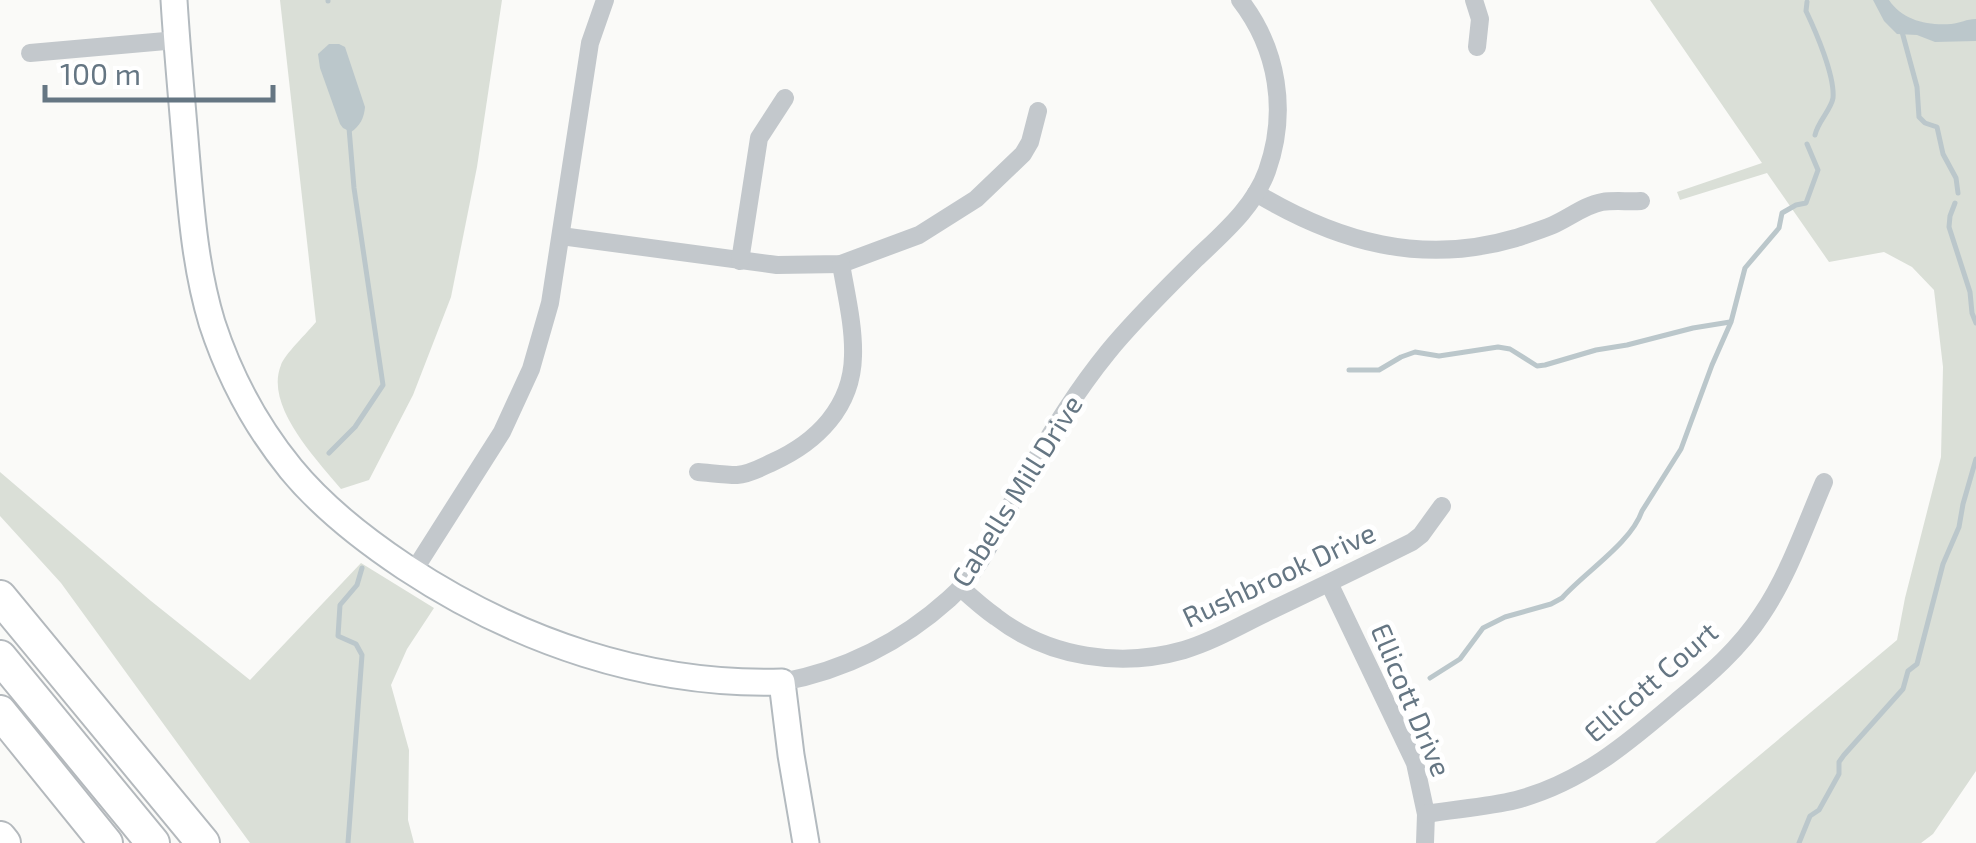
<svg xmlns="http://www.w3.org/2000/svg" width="1976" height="843" viewBox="0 0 1976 843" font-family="'Exo 2',sans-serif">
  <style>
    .green { fill: #dadfd7 }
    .water { fill: #bbc7cb }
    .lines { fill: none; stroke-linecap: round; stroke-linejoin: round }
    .stream { stroke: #bbc7cb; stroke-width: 5 }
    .secondary-casing { stroke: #b3babf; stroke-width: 29 }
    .highway-casing { stroke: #b4b9bd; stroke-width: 36 }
    .street { stroke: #c3c8cc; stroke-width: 18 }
    .secondary { stroke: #fff; stroke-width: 25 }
    .highway { stroke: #fff; stroke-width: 32 }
    .labels { text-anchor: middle; stroke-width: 10; stroke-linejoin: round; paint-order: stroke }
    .street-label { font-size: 28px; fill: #657683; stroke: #fff }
  </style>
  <rect width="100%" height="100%" fill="#fafaf8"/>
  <g class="green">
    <path d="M280,0h222l-25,167 -26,130 -38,98 -44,85 -28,9c-24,-29 -77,-83 -60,-124 3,-10 27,-33 35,-43z"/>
    <path d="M1650,0h326v771l-43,63 -12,9h-266l242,-203 8,-42 36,-141 2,-90 -9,-77 -22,-23 -28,-15 -55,10 -62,-89 -87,27 -3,-8 85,-29z"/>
    <path d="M0,472l151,129 99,79 111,-117 73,45 -27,41 -16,36 18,65 -1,70 6,23h-164l-189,-260 -61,-67z"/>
  </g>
  <g class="water">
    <path d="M1873,0h16c13,20 39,26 62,24 10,-1 15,-5 25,-5v22l-41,1 -18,-7 -20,-1 -13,-13z"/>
    <path d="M329,44h10l6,3 20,60c-1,11 -5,19 -14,25l-8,-4 -3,-4 -20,-56 -2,-14z"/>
  </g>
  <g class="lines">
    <g class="stream">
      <path d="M328,0v1"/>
      <path d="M1807,2l-1,9c10,21 29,65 27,87 -2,12 -15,23 -18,37"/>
      <path d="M1901,28l16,59 2,30 6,6 12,4 6,27 13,24 2,15"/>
      <path d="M1955,203l-5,13 -1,11 21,65 2,21 4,10"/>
      <path d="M1349,370h30l22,-13 14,-5 24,4 59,-9 12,2 27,17 8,-1 51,-15 31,-5 66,-17 37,-6"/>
      <path d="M329,453l26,-26 28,-42 -29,-197 -5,-60"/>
      <path d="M1430,678l30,-19 23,-31 22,-11 46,-13 11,-6c23,-26 69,-55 80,-87l39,-62 31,-84 19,-43 14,-54 34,-40 3,-15 14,-8 10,-2 12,-33 -11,-26"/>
      <path d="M348,843l14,-188 -6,-11 -18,-8 2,-31 17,-20 5,-17"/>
      <path d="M1799,843l11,-27 9,-6 20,-36v-12l5,-7 59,-66 5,-18 9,-7 26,-100 16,-37 4,-23 13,-45"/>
    </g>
    <g class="secondary-casing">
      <path id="secondary" d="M174,0c3,50 8,101 12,151 5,58 9,116 26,172 17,52 44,103 79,146 32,39 72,70 114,98 112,74 242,119 377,115l9,73 15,88"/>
    </g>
    <g class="highway-casing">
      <g id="highway">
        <path d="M0,597l203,246"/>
        <path d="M0,657l153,186"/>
        <path d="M0,712l106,131"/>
        <path d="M0,838l4,5"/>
      </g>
    </g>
    <g class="street">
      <path d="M1474,0l6,19 -3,28"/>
      <path d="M30,53l147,-13"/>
      <path d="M1256,193c82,49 166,73 260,45 12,-4 25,-8 37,-13 16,-7 32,-20 49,-23 13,-2 27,0 39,-1"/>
      <path d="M561,236l216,29 64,-1 78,-29 57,-36 47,-45 7,-12 8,-31"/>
      <path d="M740,261l19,-123 26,-40"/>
      <path d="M698,472c13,1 26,3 39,3 13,-1 25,-8 36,-13 44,-20 79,-55 80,-106 1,-30 -7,-62 -12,-92"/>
      <path d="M413,572l89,-140 29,-63 19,-66 40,-260 15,-43"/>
      <path d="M1329,583l86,180 11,51 -1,29"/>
      <path d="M961,588c11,10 22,20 35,29 53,41 125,51 188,33 30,-9 57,-25 84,-38 48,-23 96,-46 144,-70l9,-7 21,-29"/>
      <path d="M782,682c64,-12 118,-39 167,-83 31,-27 49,-71 69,-108 26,-48 55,-96 90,-139 27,-33 58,-63 88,-93 27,-26 58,-52 71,-88 21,-59 11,-122 -27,-171"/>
      <path d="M1426,814c30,-5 61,-7 90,-14 65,-17 112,-57 161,-99 32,-26 63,-53 85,-87 27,-40 43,-88 62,-132"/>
    </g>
    <use href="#secondary" class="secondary"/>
    <use href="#highway" class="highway"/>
  </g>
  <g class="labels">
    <g class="street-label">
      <text transform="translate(1017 491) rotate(-58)" y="10">Cabells Mill Drive</text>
      <text transform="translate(1279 575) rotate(-25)" y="10">Rushbrook Drive</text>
      <text transform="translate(1651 682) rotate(-41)" y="10">Ellicott Court</text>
      <text transform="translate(1411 700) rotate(67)" y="10">Ellicott Drive</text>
    </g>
  </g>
  <path d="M45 85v15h228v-15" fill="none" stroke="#657683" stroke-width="5"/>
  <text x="60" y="85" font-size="30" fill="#657683" stroke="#ffffff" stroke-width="8" paint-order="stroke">100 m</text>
</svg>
